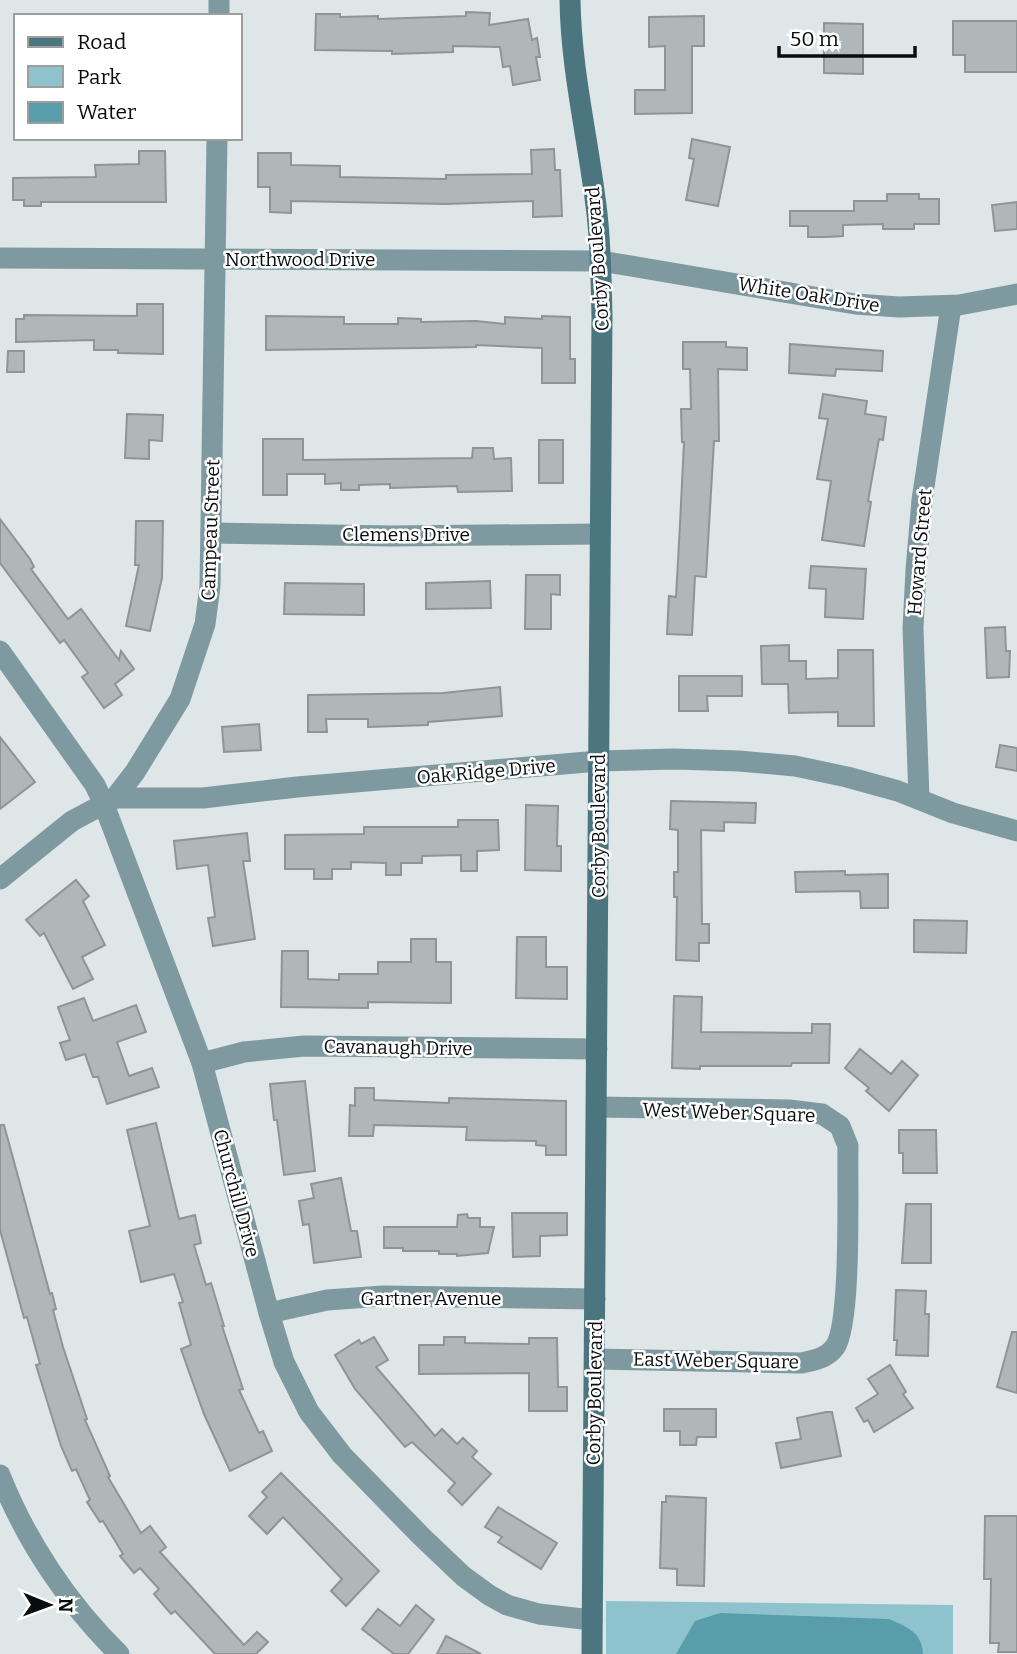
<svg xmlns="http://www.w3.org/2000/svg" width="1017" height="1654" viewBox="0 0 1017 1654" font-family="Bitter,serif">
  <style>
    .green { fill: #8ec3ce }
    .water { fill: #599daa }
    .building { fill: #afb7b8; stroke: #8d9596; stroke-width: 2 }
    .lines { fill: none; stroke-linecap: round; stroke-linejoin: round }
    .street { stroke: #7e9aa0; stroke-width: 21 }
    .secondary { stroke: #4c767f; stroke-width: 21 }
    .labels { text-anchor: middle; stroke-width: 5; stroke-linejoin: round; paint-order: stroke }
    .street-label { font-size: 19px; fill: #090c0c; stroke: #fff }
  </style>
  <rect width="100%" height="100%" fill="#dee6e7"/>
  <path class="green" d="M606,1601l347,4v49h-347z"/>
  <path class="water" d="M720,1613l169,6c18,8 33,13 34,35h-247l19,-33z"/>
  <g class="building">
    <path d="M466,12l24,1 -1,12 39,-6 4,21 5,-2 3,19h-4l4,23 -27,5 -3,-19 -7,1 -3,-20 -47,-1v6l-61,2v-3l-77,-1 1,-36h24v3l38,-1v3l88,-3z"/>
    <path d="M704,16v30h-12v67l-57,1v-24h30v-44l-16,1v-30z"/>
    <path d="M953,21h64v51h-52v-17h-12z"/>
    <path d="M824,23l39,1v50l-39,-1z"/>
    <path d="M692,139l38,8 -12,59 -32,-6 8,-41 -5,-1z"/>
    <path d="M554,149l1,21h5l2,46 -29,1v-16l-87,3 -155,-3v12l-21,-1v-25h-12v-34h33v12l49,1v11l106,2v-4l86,-1 -1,-24z"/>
    <path d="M139,151h26l1,51h-125v4h-17v-6h-11v-22l83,-1 -1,-12 44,-1z"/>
    <path d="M887,194h32v5h20v25h-25v5h-31v-5l-40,1v11l-17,1h-18v-11h-18v-15h64v-10h33z"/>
    <path d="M1017,202v27l-22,2 -3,-26z"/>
    <path d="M137,304h26v50l-45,-1v-3h-24v-10l-78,2v-23h8v-4l113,1z"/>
    <path d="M266,316l78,1v7h54v-6l23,1v3l55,-1 29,3v-7l37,2v-3l28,1v42h5v24h-33v-35l-66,-3v2l-56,1 -154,2z"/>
    <path d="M683,342h43v5l21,1v22l-29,-1 1,72h-5l-8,136 -11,-1 -3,59 -25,-1 2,-38 7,1 4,-73 4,-82h-2l-1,-33h10l-1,-40h-7z"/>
    <path d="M790,344l93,7 -1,20 -46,-2 -1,7 -46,-3z"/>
    <path d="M8,351h16v21h-17z"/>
    <path d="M823,394l44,7 -2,13 21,3 -3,23 -4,-1 -11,62 3,1 -7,44 -42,-6 9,-59 -14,-2 11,-60 -9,-1z"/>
    <path d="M127,414l36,1 -1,26 -13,-1v19l-24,-1z"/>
    <path d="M263,439h40v21l169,-2 1,-10h20l1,11 17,-1 1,33 -54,1 -1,-6 -67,2v-4l-31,1v5h-18v-7l-16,1v-10h-38v21h-24z"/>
    <rect x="539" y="440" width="24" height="43"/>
    <path d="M0,519l30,40 4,8 -3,2 37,50 13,-10 38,51 2,-9 13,18 -19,15 7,11 -18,13 -22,-31 6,-4 -24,-33 -4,3 -60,-80z"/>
    <path d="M136,521h27l-1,57 -12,53 -24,-5 13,-61h-4z"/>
    <path d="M811,566l55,3 -3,50 -38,-2 1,-28 -17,-1z"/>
    <path d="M526,575h34v20l-9,-1v35h-26z"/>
    <path d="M490,581l1,27 -65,1v-26z"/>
    <path d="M285,583l79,1v31l-80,-1z"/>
    <path d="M1005,627l1,24h4l-1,26 -22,1 -2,-50z"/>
    <path d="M789,645v16h17v18l32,-1v-28h35l1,76h-36v-14l-49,1 -1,-29h-26l-1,-38z"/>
    <path d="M679,676h63v20h-35l1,15h-29z"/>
    <path d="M500,687l2,29 -74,6v3l-60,2v-8h-42l1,13h-19v-37l135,-2z"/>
    <path d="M259,724l2,26 -37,2 -2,-25z"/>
    <path d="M0,737l35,45 -35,27z"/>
    <path d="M1000,745l17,3v23l-21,-4z"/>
    <path d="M671,801l85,2 -1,20 -31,-1v9l-23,-1 1,94h7v19h-10v18l-23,-1 1,-63h-3v-25h4v-42l-8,-1z"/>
    <path d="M526,805l32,1 -1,40h4v25l-36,-1z"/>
    <path d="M458,820h40l1,30 -22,1v20h-16v-16l-39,1v7h-21v12h-15v-12l-35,-1v7h-19v10h-18v-10h-29v-34l79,-1v-7h94z"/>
    <path d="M247,833l3,28h-7l12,78 -42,7 -5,-28 7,-1 -7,-52 -31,4 -3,-28z"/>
    <path d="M845,871v4l43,-1v34h-27l-1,-17 -64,1 -1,-20z"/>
    <path d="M76,880l13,16 -6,5 22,44 -23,12 11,22 -20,10 -29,-56 -4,3 -14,-16z"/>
    <path d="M914,920l53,1 -1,32 -52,-1z"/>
    <path d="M517,937h29v30h21v32l-51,-1z"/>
    <path d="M411,939h25v23h15v41l-83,-1v6l-87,-1 1,-56h26v28l31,1v-6h39v-12h33z"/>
    <path d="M674,996l28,1 -1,35 111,1v-9h18l-1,39h-37l-1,3h-91v3l-28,-1z"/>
    <path d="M84,998l9,23 43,-16 10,27 -29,10 12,34 23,-8 7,19 -52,17 -9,-27h-5l-8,-23 -19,6 -6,-17 10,-3 -12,-33z"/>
    <path d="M860,1049l31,25 11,-13 16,14 -29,36 -23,-20 3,-3 -24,-20z"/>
    <path d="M305,1081l10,90 -31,4 -7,-55h-3l-4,-36z"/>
    <path d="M355,1088h19v12l75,3v-5l117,3v54h-20v-9l-10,-1v-4l-70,-1 1,-13 -93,-2 -1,11h-24l1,-31 5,1z"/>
    <path d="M156,1123l23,96 16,-4 6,28 -7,2 12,40 5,-2 13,43h-2l21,63 -4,1 20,43 4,-2 9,20 -42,20 -26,-57 -23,-65 10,-4 -12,-42 4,-1 -9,-28 -33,8 -12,-51 21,-5 -23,-96z"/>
    <path d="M0,1125h4l46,169 2,-1 4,16 -3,1 10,37 24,72 -2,1 25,56 -2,1 33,56 9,-7 16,21 -6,5 84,93 13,-13 11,10 -12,12h-41l-40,-43 -4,3 -17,-20 5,-5 -19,-21 -6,5 -14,-17 3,-2 -20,-33 -3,1 -13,-20 3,-2 -14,-31 -4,2 -11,-25 -17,-55 -8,-26 4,-1 -13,-47 -3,1 -24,-88z"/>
    <path d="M899,1130h37l1,43h-34v-20h-4z"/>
    <path d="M341,1178l10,53h6l4,26 -47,6 -5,-39 -6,1 -4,-24 15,-3 -3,-14z"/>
    <path d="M906,1204h25v59h-29z"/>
    <path d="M512,1213h55v22l-27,1v20l-27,1z"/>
    <path d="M467,1214l1,4h12v9h14l-6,26 -31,3v-2h-18v-3h-36v-3h-19v-21h73l1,-12z"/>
    <path d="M896,1290l30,1 -1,23h4l-1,42 -32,-1 1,-15h-3z"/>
    <path d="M1012,1332h5v61l-20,-6z"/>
    <path d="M374,1337l14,23 -12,7 59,69 7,-7 15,15 6,-6 14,13 -5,6 19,17 -29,31 -14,-14 7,-8 -43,-41 -7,5 -50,-58 -20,-34 24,-15 2,4z"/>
    <path d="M444,1337h21v6l64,1v-6h28l1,49h9v24h-38v-38l-110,1v-29h25z"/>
    <path d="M890,1365l16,27 -3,2 10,14 -39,24 -6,-12 -4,2 -8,-14 22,-14 -10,-15z"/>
    <path d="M664,1409h52v28h-19l-1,8h-16v-14h-16z"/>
    <path d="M826,1412h6l9,44 -60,12 -5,-25 25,-4 -4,-21z"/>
    <path d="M281,1473l98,98 -33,35 -15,-15 11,-12 -59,-62 -16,17 -18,-18 18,-19 -5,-5z"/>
    <path d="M666,1496l40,2 -2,88 -27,-1v-16l-17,-1 2,-66h4z"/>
    <path d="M498,1507l59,36 -16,26 -43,-27 4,-5 -17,-10z"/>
    <path d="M985,1516h32v136h-19l1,-9h-9l1,-64h-7z"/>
    <path d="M416,1605l18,15 -26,34h-14l-32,-25 16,-20 22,17z"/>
    <path d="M446,1636l35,18h-44z"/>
  </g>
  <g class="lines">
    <g class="street">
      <path d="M219,16v-16"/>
      <path d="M0,258l601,3 254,43 44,3 60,-2 58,-11"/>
      <path d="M211,533l181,3 208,-2"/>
      <path d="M0,651l95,134 8,17 99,261 67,250 15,49 25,50 33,43 79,81 42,40 26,19 18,10 32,9 53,6"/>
      <path d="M115,798h88l94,-11 302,-26 75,-2 65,2 56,5 52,11 51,14 55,22 64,18"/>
      <path d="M919,799l-6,-171 3,-58 6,-70 29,-194"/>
      <path d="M0,879l72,-58 43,-23 20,-26 45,-73 25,-75 5,-38 7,-448"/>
      <path d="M202,1063l42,-11 60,-6 293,3"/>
      <path d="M269,1313l58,-13 56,-4 212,3"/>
      <path d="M595,1359l207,4c13,-3 25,-5 33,-16 17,-25 12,-163 13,-201l-8,-20 -18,-12 -33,-4 -192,-3"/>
      <path d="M0,1475c26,66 68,129 119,179"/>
    </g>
    <path class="secondary" d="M570,0c1,72 19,142 27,214 4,34 4,68 5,102l-10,1338"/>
  </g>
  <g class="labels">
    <g class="street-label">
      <text x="300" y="266">Northwood Drive</text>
      <text transform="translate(597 259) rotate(-94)" y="7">Corby Boulevard</text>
      <text transform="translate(809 294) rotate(9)" y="7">White Oak Drive</text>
      <text transform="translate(210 530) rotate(-88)" y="7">Campeau Street</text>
      <text x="406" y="541">Clemens Drive</text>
      <text transform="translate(919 552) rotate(-85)" y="7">Howard Street</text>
      <text transform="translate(486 771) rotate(-5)" y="7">Oak Ridge Drive</text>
      <text transform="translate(598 826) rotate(-90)" y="7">Corby Boulevard</text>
      <text transform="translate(398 1047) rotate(1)" y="7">Cavanaugh Drive</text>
      <text transform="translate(729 1112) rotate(2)" y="7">West Weber Square</text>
      <text transform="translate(237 1193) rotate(75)" y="7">Churchill Drive</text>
      <text x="431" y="1305">Gartner Avenue</text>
      <text transform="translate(716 1360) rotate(1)" y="7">East Weber Square</text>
      <text transform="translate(594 1393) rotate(-89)" y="7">Corby Boulevard</text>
    </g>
  </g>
  <rect x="14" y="14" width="228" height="126" fill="#ffffff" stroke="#9d9e9e" stroke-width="2"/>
  <rect x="28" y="37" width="35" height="10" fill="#4c767f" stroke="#9d9e9e" stroke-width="2"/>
  <text x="77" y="49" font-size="21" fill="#090c0c">Road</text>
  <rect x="28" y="66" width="35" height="21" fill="#8ec3ce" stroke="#9d9e9e" stroke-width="2"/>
  <text x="77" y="84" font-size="21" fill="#090c0c">Park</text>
  <rect x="28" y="102" width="35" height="21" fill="#599daa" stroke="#9d9e9e" stroke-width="2"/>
  <text x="77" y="119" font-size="21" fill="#090c0c">Water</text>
  <g transform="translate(49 1605) rotate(91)" stroke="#ffffff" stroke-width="5" paint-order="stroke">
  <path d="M0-5L12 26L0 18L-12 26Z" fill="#090c0c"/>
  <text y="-10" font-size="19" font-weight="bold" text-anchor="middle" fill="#090c0c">N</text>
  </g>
  <path d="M779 46v10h136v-10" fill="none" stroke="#090c0c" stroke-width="3.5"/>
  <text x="790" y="46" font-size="21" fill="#090c0c" stroke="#ffffff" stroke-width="5" paint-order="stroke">50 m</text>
</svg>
